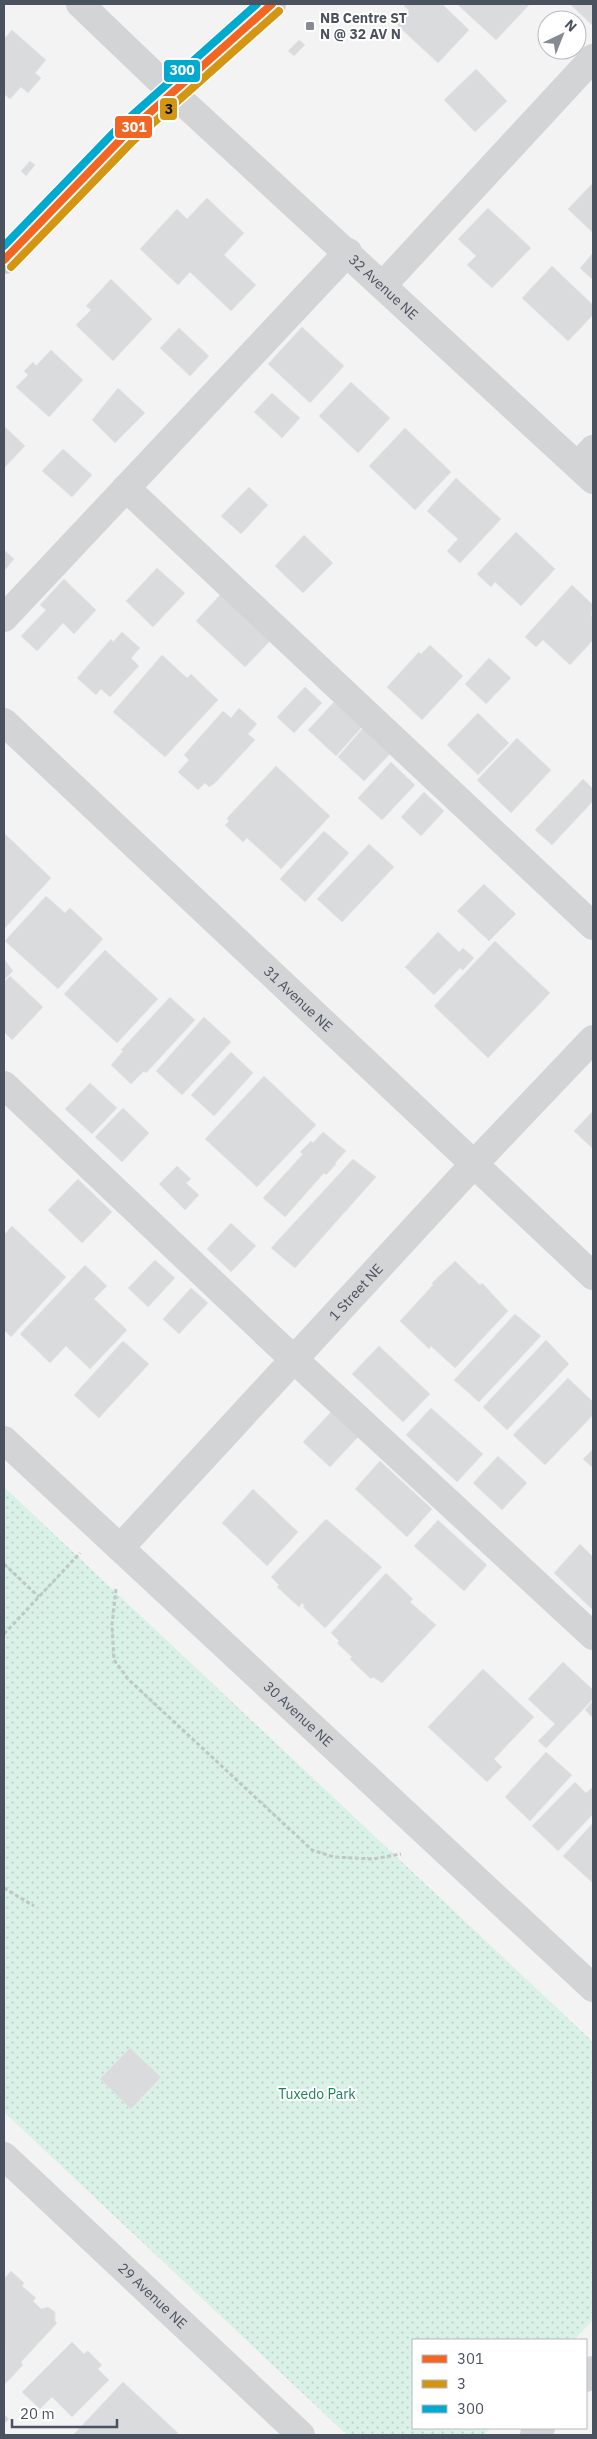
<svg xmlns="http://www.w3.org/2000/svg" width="597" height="2439" viewBox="0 0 597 2439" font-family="'IBM Plex Sans',sans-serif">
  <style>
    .park { fill: url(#park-dots) }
    .building { fill: #dadbdd; stroke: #e4e5e6 }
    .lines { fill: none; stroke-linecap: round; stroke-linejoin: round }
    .path { stroke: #bdc8c7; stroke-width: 3; stroke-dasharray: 4 2.5; stroke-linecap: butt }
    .minor { stroke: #d2d4d6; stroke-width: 28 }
    .major { stroke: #cdced2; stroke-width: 28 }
    .bus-1-casing { stroke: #fff; stroke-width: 11 }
    .bus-2-casing { stroke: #fff; stroke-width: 11 }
    .bus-3-casing { stroke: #fff; stroke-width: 11 }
    .bus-1 { stroke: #f26522; stroke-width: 8 }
    .bus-2 { stroke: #d49513; stroke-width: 8 }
    .bus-3 { stroke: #00a9ce; stroke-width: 8 }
    .poi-dot { fill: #858a93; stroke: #fff; stroke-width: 2 }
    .labels { text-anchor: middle; stroke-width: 4; stroke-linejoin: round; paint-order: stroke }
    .poi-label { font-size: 14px; font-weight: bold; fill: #4a525f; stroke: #fff; text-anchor: start }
    .street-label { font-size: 14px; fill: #4a525f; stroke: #fff }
    .park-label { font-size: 14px; fill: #1b805d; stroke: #fff }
    .line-badge { stroke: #fff; stroke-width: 2 }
    .badge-label { font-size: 14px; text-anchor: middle; font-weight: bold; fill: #fff }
    .pale-badge-label { font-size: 14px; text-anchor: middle; font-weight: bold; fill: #111 }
  </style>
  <defs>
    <pattern id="park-dots" width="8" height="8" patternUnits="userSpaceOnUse" patternTransform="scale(1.25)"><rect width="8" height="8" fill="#d9f1e6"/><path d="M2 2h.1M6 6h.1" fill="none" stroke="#bcd1c8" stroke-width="1.8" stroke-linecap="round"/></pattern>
  </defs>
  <rect width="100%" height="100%" fill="#f3f3f3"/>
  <path class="park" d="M4,1487l589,555v278l-19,20h-161v88h78l-7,7h-137l-343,-323z"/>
  <g class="building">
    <path d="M406,4h36l27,26 -31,33 -42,-39 13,-14 -5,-4z"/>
    <path d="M457,4h73l-34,36z"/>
    <path d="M570,4h23v20l-1,1z"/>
    <path d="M12,30l34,30 -11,13 6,5 -13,15 -7,-6 -11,12 -6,-5v-55z"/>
    <path d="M299,40l6,5 -11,11 -6,-5z"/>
    <path d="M476,69l31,32 -32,31 -31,-32z"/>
    <path d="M30,161l5,4 -9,11 -5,-5z"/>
    <path d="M593,183v50l-25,-24z"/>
    <path d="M207,198l37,35 -20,22 32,30 -25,26 -41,-39 -12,13 -38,-36 37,-40 10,10z"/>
    <path d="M488,208l43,40 -39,40 -25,-23 9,-9 -18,-17z"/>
    <path d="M593,253v27l-13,-12z"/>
    <path d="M552,266l41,39v10l-25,26 -46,-43z"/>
    <path d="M111,279l41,40 -39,42 -37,-36 15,-15 -5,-4z"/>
    <path d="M302,327l42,39 -34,37 -42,-39z"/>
    <path d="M179,328l30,28 -19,20 -30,-28z"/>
    <path d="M51,350l32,30 -34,37 -33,-30 12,-12 -4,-4 9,-9 3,4z"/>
    <path d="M351,382l39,36 -32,35 -39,-37z"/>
    <path d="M118,388l27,25 -30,30 -23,-23z"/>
    <path d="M272,393l28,25 -18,20 -28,-26z"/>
    <path d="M4,426l21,20 -21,22z"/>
    <path d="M405,428l46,44 -36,38 -46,-44z"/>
    <path d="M63,449l29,26 -20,22 -30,-26z"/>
    <path d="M456,478l45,41 -41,44 -13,-12 11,-12 -31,-28z"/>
    <path d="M249,487l19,18 -27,29 -20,-18z"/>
    <path d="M516,532l39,37 -34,37 -26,-24 -4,5 -14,-13z"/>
    <path d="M304,535l29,28 -30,30 -28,-27z"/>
    <path d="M4,550l10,9 -10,12z"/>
    <path d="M157,568l28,25 -32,34 -27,-26z"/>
    <path d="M64,579l32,31 -22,24 -11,-11 -26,28 -16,-15 25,-26 -6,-5z"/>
    <path d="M572,585l21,20 -2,11 2,2v22l-23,25 -27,-25 -7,7 -11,-10z"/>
    <path d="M221,594l50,46 -26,27 -49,-46z"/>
    <path d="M122,632l18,16 -9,10 8,8 -29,31 -9,-8 -5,6 -19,-17 34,-39 2,3z"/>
    <path d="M430,645l33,31 -41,44 -35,-33 32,-35 2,2z"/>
    <path d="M162,655l25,23 4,-4 27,26 -53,57 -52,-45z"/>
    <path d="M489,658l22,20 -25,26 -21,-20z"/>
    <path d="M305,687l17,16 -28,30 -17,-16z"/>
    <path d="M334,702l28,25 -26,29 -28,-26z"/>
    <path d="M239,708l18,16 -9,10 7,6 -40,43 -6,4 -4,-4 -7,7 -20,-18 11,-12 -5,-5 39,-44 8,7z"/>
    <path d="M478,713l31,30 -31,32 -31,-30z"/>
    <path d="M363,728l28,25 -27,28 -26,-24z"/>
    <path d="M517,738l34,32 -40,43 -34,-33z"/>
    <path d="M391,762l24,23 -33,35 -24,-22z"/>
    <path d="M276,766l54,50 -49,53 -34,-31 -4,4 -18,-17 4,-4 -2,-3z"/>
    <path d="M583,779l10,10v12l-41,44 -17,-15z"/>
    <path d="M424,792l20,19 -23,25 -20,-19z"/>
    <path d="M324,831l25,22 -44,49 -25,-23z"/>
    <path d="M4,833l47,45 -47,51z"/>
    <path d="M369,844l25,23 -52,55 -25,-23z"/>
    <path d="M484,884l32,30 -27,27 -32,-30z"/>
    <path d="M46,896l19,17 5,-5 33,31 -45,50 -53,-48z"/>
    <path d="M438,932l21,20 4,-4 11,10 -11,12 -3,-2 -26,27 -29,-28z"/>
    <path d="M495,941l55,52 -62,65 -54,-52z"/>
    <path d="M105,950l53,49 -41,44 -53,-49z"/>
    <path d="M4,959l9,12 -9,9z"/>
    <path d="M10,976l33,31 -31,33 -8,-8v-50z"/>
    <path d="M170,997l25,23 -49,53 -2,-2 -13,13 -20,-19 12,-14 -2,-1z"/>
    <path d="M204,1017l27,25 -49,53 -26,-24z"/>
    <path d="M231,1052l22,21 -39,43 -23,-21z"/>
    <path d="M264,1076l52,49 -59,62 -52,-48z"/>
    <path d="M90,1083l27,25 -25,26 -27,-25z"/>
    <path d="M123,1108l26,25 -27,29 -27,-25z"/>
    <path d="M593,1111v38l-19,-18z"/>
    <path d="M323,1132l23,19 -11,12 1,1 -10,11 -2,-2 -39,44 -22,-19 40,-44 -3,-2 11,-11 2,2z"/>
    <path d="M353,1159l23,18 -81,91 -24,-20z"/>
    <path d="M177,1166l14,13 -5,4 13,12 -14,15 -26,-26z"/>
    <path d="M78,1179l34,33 -30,31 -34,-33z"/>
    <path d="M231,1223l25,23 -25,26 -24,-23z"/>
    <path d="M12,1226l54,51 -55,60 -7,-7v-95z"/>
    <path d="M155,1260l20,18 -27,29 -20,-19z"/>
    <path d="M455,1261l25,24 2,-2 26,28 -53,57 -24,-22 -2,3 -29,-28 33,-36 -1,-2z"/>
    <path d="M85,1265l22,21 -13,13 33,31 -37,39 -24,-23 -16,17 -30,-29z"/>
    <path d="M191,1288l17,15 -29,31 -16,-15z"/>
    <path d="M515,1314l26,22 -62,66 -25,-22z"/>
    <path d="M546,1340l23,24 -62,66 -24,-23z"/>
    <path d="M123,1341l26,23 -50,54 -25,-23z"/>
    <path d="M379,1346l51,48 -27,28 -51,-48z"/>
    <path d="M568,1378l25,24v13l-48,50 -32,-30z"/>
    <path d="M431,1408l52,46 -26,28 -51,-47z"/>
    <path d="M331,1412l27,25 -28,30 -27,-25z"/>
    <path d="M593,1449v19l-10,-9z"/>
    <path d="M498,1456l29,27 -25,27 -29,-27z"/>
    <path d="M380,1461l52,48 -25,28 -52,-48z"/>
    <path d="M253,1489l45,43 -31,34 -45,-43z"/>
    <path d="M326,1519l56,48 -57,61 -22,-21 2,-1 -3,-3 -3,4 -22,-20 2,-2 -8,-8z"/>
    <path d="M438,1520l49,45 -23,26 -50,-45z"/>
    <path d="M580,1544l13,13v53l-39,-37z"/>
    <path d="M386,1573l27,26 -3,3 26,23 -54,58 -9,-6 -2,2 -21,-20 2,-2 -15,-14 2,-2 -8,-8z"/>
    <path d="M563,1662l30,28v9l-47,49 -8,-7 17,-17 -27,-25z"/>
    <path d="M483,1669l51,48 -40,42 8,8 -15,15 -59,-55z"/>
    <path d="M593,1701v17l-8,-8z"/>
    <path d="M546,1752l26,23 -42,46 -25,-24z"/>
    <path d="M575,1782l11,11 7,-6v27l-35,37 -26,-25z"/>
    <path d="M593,1823v60l-30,-27z"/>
    <path d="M130,2048l31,29 -30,32 -31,-30z"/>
    <path d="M11,2271l13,12 -2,3 14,12 -3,3 8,8 7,-2 7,5v9l2,2 -36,39 2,3 -18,19 -1,-105z"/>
    <path d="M72,2342l12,12 4,-3 14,14 -4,4 11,11 -37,37 -20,-20 -12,12 -18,-17z"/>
    <path d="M123,2382l55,51 -2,2h-103z"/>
    <path d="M4,2414l5,5 -5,5z"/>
  </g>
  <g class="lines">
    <g class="path">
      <path d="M4,1564l35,33"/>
      <path d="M116,1589l-4,36 2,35 14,19 184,171 22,7 39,2 28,-5"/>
      <path d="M4,1634l76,-81"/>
      <path d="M4,1888l30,18"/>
    </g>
    <g class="minor">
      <path id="s1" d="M80,4l94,90 419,386"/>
      <path d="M383,285l210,-227"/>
      <path d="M578,465l15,-16"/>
      <path d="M126,488l467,438"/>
      <path d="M4,618l344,-366"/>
      <path id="s2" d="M4,722l589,554"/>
      <path d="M4,1085l268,254 321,297"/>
      <path id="s3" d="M4,1440l589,548"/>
      <path id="s4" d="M120,1548l354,-384 119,-125"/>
      <path id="s5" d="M4,2156l297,279"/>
      <path d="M586,2378l7,-8"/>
      <path d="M534,2435l7,-7"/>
    </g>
    <path class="major" d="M4,260l122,-126 146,-130"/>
    <g class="bus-1-casing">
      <path id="bus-1" d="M4,260l122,-126 146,-130"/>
    </g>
    <g class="bus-2-casing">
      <path id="bus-2" d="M11,267l122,-126 146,-130"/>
    </g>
    <g class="bus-3-casing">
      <path id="bus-3" d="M4,246l115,-119 138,-123"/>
    </g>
    <use href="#bus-1" class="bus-1"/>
    <use href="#bus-2" class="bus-2"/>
    <use href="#bus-3" class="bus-3"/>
  </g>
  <rect class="poi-dot" x="305" y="21" width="10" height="10" rx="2.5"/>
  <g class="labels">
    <g class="poi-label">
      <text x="320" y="23">NB Centre ST<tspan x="320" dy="16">N @ 32 AV N</tspan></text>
    </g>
    <g class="street-label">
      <text dy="5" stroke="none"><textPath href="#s1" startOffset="415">32 Avenue NE</textPath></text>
      <text dy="5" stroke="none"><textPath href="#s2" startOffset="404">31 Avenue NE</textPath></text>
      <text dy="5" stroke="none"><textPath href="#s4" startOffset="348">1 Street NE</textPath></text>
      <text dy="5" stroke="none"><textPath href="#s3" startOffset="402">30 Avenue NE</textPath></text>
      <text dy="5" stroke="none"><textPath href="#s5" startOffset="204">29 Avenue NE</textPath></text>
    </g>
    <g class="park-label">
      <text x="317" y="2099">Tuxedo Park</text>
    </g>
  </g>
  <g class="line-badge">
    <rect x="163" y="59" width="38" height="24" rx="5" fill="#00a9ce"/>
    <rect x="159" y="97" width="19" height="24" rx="5" fill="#d49513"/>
    <rect x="114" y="115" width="39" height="24" rx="5" fill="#f26522"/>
  </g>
  <g class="badge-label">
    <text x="182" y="75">300</text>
    <text x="134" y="132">301</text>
  </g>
  <g class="pale-badge-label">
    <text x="169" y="114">3</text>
  </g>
  <rect width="597" height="2439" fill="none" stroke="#4a525f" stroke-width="10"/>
  <rect x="412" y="2339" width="175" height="90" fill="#ffffff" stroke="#b7babf"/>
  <rect x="422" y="2355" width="25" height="8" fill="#f26522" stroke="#b7babf"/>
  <text x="457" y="2364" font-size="15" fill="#4a525f">301</text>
  <rect x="422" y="2380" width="25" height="8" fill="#d49513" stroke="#b7babf"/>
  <text x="457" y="2389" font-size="15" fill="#4a525f">3</text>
  <rect x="422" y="2405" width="25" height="8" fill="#00a9ce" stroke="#b7babf"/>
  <text x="457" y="2414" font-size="15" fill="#4a525f">300</text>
  <g transform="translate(562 35) rotate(43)"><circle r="24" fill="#ffffff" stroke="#b7babf"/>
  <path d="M0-4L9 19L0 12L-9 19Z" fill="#858a93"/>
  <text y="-8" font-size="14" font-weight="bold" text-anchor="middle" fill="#4a525f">N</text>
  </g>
  <path d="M12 2419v8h105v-8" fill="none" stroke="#4a525f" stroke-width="2.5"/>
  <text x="20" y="2419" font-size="15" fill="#4a525f" stroke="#ffffff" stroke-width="4" paint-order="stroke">20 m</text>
</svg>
